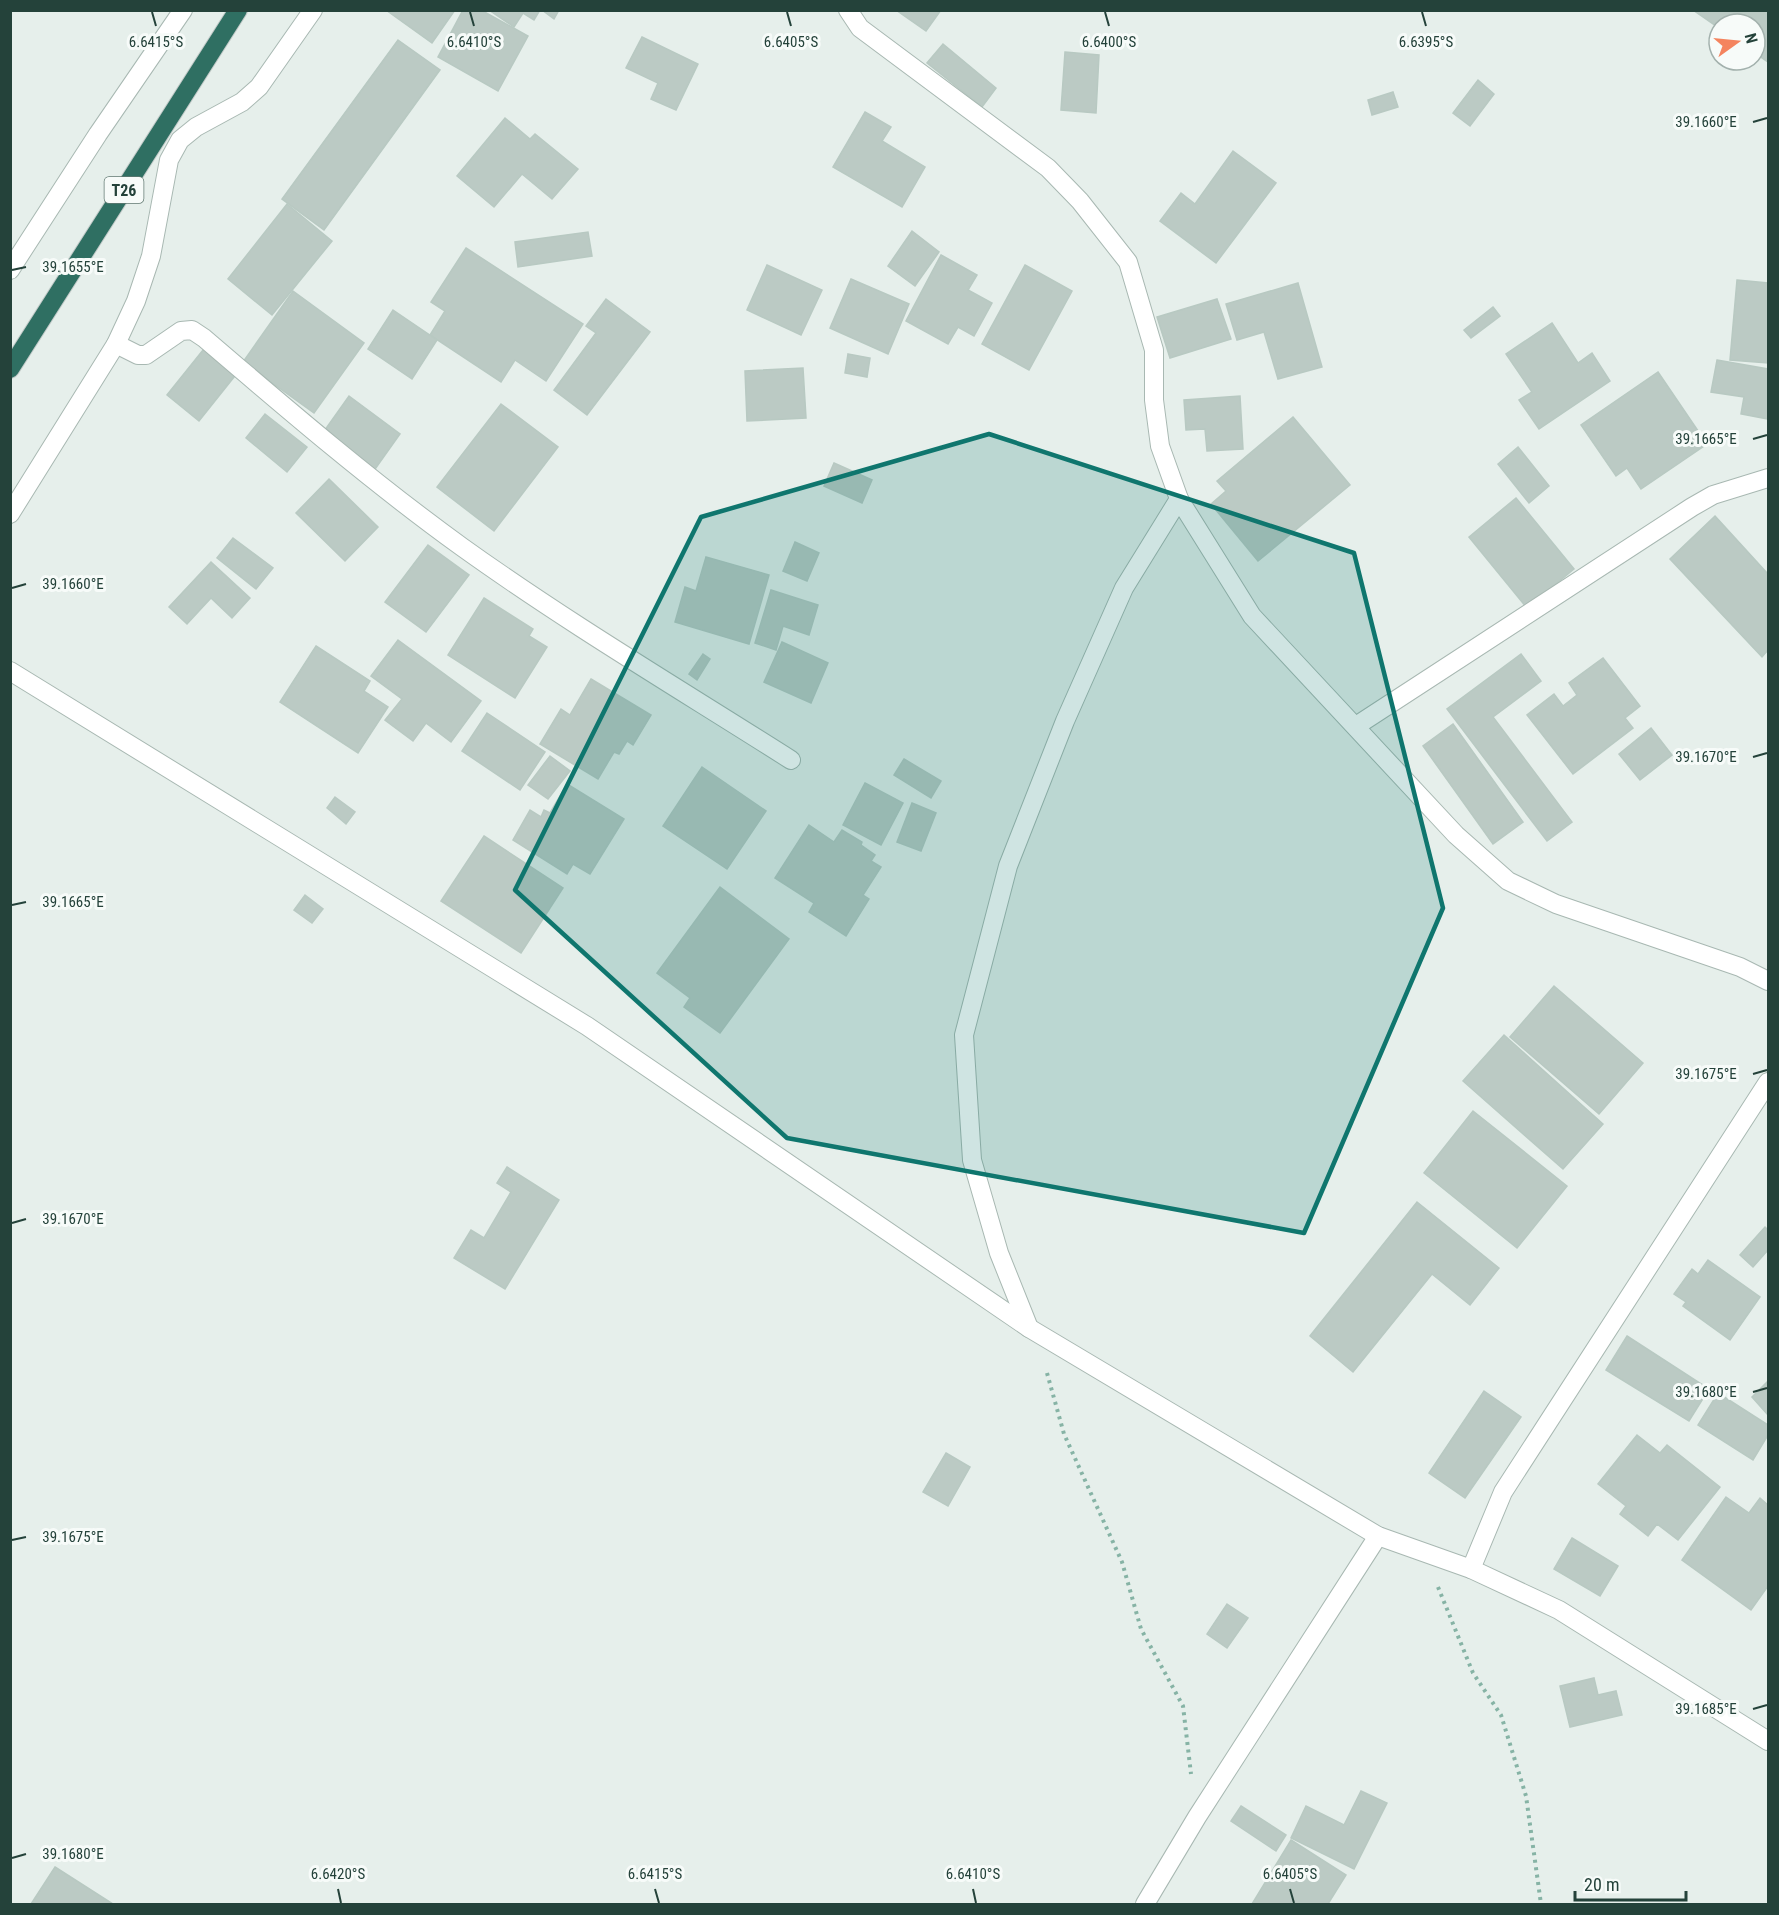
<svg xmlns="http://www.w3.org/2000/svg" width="1779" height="1915" viewBox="0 0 1779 1915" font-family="'Roboto Condensed',sans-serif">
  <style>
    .building { fill: #bbcac4; stroke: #b8c9c2; stroke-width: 1.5 }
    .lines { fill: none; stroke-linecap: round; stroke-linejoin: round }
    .minor-casing { stroke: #a8b8b2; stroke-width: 20 }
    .highway-casing { stroke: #c2cac8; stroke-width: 20 }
    .path { stroke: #86b3a5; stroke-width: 4; stroke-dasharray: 3 4.5; stroke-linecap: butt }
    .minor { stroke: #fff; stroke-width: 18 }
    .highway { stroke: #2f6f62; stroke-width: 18 }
    .marked { fill: #0f766e; fill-opacity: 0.2; stroke: #0f766e; stroke-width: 4.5; stroke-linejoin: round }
    .ticks { fill: none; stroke: #24423a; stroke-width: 2 }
    .labels { text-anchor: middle; stroke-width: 6; stroke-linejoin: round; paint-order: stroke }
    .shield { fill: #f7fbf9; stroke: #637a73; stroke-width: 1.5 }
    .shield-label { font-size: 16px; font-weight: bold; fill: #24423a }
    .ticks-label { font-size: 15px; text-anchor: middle; fill: #24423a; stroke: #f7fbf9; stroke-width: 6; stroke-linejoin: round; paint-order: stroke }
  </style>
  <rect width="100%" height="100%" fill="#e6efeb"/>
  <g class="building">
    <path d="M386,10h69l-23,33z"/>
    <path d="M463,10h18l47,26 -30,55 -60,-34z"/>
    <path d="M489,10h51l-6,10 -11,-7 -9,14z"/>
    <path d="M542,10h17l-5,9z"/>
    <path d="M896,10h45l-15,21z"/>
    <path d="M1693,10h75v52l-13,-9v-29h-36v4z"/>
    <path d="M642,37l56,27 -22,46 -25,-11 7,-16 -32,-15z"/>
    <path d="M398,40l42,30 -116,160 -42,-31z"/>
    <path d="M943,44l53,44 -14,19 -55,-44z"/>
    <path d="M1065,52l34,3 -3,58 -35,-3z"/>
    <path d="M1478,80l16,14 -24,32 -17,-13z"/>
    <path d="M1393,92l5,15 -26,8 -4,-15z"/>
    <path d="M865,112l26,15 -9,14 43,26 -23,40 -69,-40z"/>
    <path d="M505,118l25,21 5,-5 43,35 -26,30 -30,-25 -28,33 -37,-31z"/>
    <path d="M1233,151l43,32 -60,80 -56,-42 21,-28 14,11z"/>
    <path d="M287,204l45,37 -60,74 -44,-36z"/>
    <path d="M912,231l27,21 -24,34 -27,-20z"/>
    <path d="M588,232l4,24 -74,11 -3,-25z"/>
    <path d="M466,248l117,76 -37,57 -31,-21 -14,22 -71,-47 15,-24 -14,-9z"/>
    <path d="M941,255l36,20 -9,15 24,13 -18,33 -16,-9 -10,17 -42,-23z"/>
    <path d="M767,265l55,25 -21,45 -54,-25z"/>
    <path d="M1025,265l47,26 -43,79 -47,-26z"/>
    <path d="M851,279l58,25 -21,50 -58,-26z"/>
    <path d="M1737,280l31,3v80l-38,-3z"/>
    <path d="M1298,283l24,84 -44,12 -14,-47 -27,8 -11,-36z"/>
    <path d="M293,291l71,52 -50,70 -71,-51z"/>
    <path d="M606,299l44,33 -63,83 -33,-25 42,-57 -10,-7z"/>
    <path d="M1217,299l14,40 -61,19 -13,-41z"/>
    <path d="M1493,307l7,9 -29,22 -7,-8z"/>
    <path d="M393,310l44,30 -25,39 -44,-30z"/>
    <path d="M1552,323l26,40 14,-10 18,28 -71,48 -20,-29 13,-8 -26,-38z"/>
    <path d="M207,345l31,27 -39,49 -32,-26z"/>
    <path d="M848,354l22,4 -3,19 -22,-4z"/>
    <path d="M1717,360l51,9v50l-27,-5 3,-17 -33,-5z"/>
    <path d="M803,368l3,50 -59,3 -2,-50z"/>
    <path d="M1658,372l49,72 -66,45 -14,-21 -11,8 -35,-51z"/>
    <path d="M349,396l51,38 -27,38 -51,-38z"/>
    <path d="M1240,396l3,53 -36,2 -2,-22 -19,1 -2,-30z"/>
    <path d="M501,404l57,43 -64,84 -57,-44z"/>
    <path d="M265,414l42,33 -20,25 -41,-34z"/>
    <path d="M1293,417l57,68 -92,76 -47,-57 15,-13 -9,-10z"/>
    <path d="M1518,447l31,39 -20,17 -31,-39z"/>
    <path d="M834,463l38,17 -10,23 -38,-17z"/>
    <path d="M329,479l49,48 -33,34 -49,-48z"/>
    <path d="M1516,498l58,71 -47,39 -58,-71z"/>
    <path d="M1715,516l53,58v76l-6,7 -92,-98z"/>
    <path d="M233,538l40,30 -17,21 -39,-31z"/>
    <path d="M795,542l24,11 -12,28 -24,-10z"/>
    <path d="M428,545l41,30 -43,57 -41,-30z"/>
    <path d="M706,557l63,18 -20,69 -74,-22 10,-35 11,4z"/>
    <path d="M211,562l39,36 -18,20 -21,-20 -24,26 -18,-17z"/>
    <path d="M771,590l47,15 -9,30 -26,-9 -7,24 -21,-7z"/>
    <path d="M484,598l49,31 -4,7 18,11 -32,51 -67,-43z"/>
    <path d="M398,640l83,61 -30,41 -25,-19 -13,18 -28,-21 17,-21 -31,-23z"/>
    <path d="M782,642l46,21 -17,40 -47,-21z"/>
    <path d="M316,646l54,35 -6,10 24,16 -30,46 -78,-51z"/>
    <path d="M703,654l7,5 -13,21 -8,-6z"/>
    <path d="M1521,654l20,27 -48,36 79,105 -25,19 -100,-132z"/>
    <path d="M1603,658l37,48 -15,12 8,10 -60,46 -46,-59 27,-21 9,12 14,-11 -8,-12z"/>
    <path d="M591,679l60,36 -18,30 -6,-4 -8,13 -5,-2 -16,27 -58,-35 21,-35 9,6z"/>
    <path d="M487,713l58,39 -25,38 -58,-39z"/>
    <path d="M1453,724l70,98 -30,22 -70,-98z"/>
    <path d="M1651,728l21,27 -32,25 -21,-26z"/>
    <path d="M550,756l20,15 -22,28 -20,-14z"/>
    <path d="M904,759l37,22 -10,17 -37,-23z"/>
    <path d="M702,767l64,44 -39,58 -64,-43z"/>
    <path d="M865,783l38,20 -22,42 -38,-20z"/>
    <path d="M567,784l57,35 -34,55 -17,-10 -6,10 -54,-34 17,-30 11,7 3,-7 6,3z"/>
    <path d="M335,797l20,15 -9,12 -19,-16z"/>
    <path d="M912,803l24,10 -15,38 -24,-9z"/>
    <path d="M809,825l25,17 8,-12 20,12 -1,3 14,10 -4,6 10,6 -18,28 6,4 -23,37 -37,-24 5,-9 -39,-25z"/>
    <path d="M484,836l79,52 -42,65 -80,-52z"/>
    <path d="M720,887l69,52 -69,94 -36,-26 6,-9 -33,-25z"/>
    <path d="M305,895l18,14 -11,14 -18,-13z"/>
    <path d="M1554,986l89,77 -44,51 -89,-77z"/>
    <path d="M1504,1035l99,89 -40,45 -100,-88z"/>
    <path d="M1473,1111l94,75 -50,62 -93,-75z"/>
    <path d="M507,1167l52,33 -54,89 -51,-31 17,-28 13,8 27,-46 -14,-9z"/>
    <path d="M1417,1202l82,66 -29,37 -38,-31 -79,98 -43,-36z"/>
    <path d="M1765,1227l3,3v20l-15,17 -13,-12z"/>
    <path d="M1708,1260l52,37 -30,43 -47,-34 3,-4 -12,-8 18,-25 6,5z"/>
    <path d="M1627,1336l82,53 -20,32 -83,-51z"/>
    <path d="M1768,1381v34l-16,-18z"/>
    <path d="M1484,1391l37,26 -56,81 -36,-25z"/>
    <path d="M1718,1393l50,32v10l-15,25 -55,-35z"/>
    <path d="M1637,1435l23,18 7,-8 53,42 -42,53 -21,-16 -9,12 -28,-22 6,-8 -28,-22z"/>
    <path d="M946,1453l24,14 -22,39 -25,-14z"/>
    <path d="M1726,1497l23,16 11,-15 8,7v81l-17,24 -69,-50z"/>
    <path d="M1572,1538l46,28 -18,30 -46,-27z"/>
    <path d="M1227,1604l21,14 -21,30 -20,-14z"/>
    <path d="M1594,1678l4,17 18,-4 6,24 -52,12 -10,-41z"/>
    <path d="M1361,1791l26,12 -33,66 -63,-31 15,-32 38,19z"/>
    <path d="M1241,1806l45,29 -10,16 -45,-30z"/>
    <path d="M1291,1840l55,35 -18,29h-76z"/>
    <path d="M55,1867l58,37h-82z"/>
  </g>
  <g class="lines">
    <g class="minor-casing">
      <g id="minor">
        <path d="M848,10l12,18 188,140 32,33 48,61 26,88v50l6,46 19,53 73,117 204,219 52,46 48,23 184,63 28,14"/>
        <path d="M10,270l88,-136 85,-124"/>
        <path d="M116,344l22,11h8l35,-24 11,-1 12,8c84,72 168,144 258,209 106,76 219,143 329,213"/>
        <path d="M10,514l106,-170 20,-43 15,-45 18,-96 11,-20 16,-13 46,-25 17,-15 54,-77"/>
        <path d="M10,671l577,355 442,302 349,208 93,33 88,41 209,131"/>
        <path d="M1356,726l336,-219 21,-12 55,-17"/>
        <path d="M1029,1328l-30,-75 -27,-93 -8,-125 44,-169 57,-145 59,-133 55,-89"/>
        <path d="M1471,1569l32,-77 265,-410"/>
        <path d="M1145,1904l52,-87 181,-281"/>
      </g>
    </g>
    <g class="highway-casing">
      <path id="highway" d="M10,369l228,-359"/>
    </g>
    <g class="path">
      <path d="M1047,1373l17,61 58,128 19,67 42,77 8,68"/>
      <path d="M1438,1587l35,86 28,42 25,81 15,108"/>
    </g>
    <use href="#minor" class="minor"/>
    <use href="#highway" class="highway"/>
  </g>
  <path class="marked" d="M989,434l365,119 89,355 -139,325 -517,-95 -272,-248 186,-373z"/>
  <path class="ticks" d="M152,12l4,14M470,12l4,14M787,12l4,14M1105,12l4,14M1422,12l4,14M1753,122l14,-4M12,270l14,-3M1753,439l14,-4M12,588l14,-4M1753,757l14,-4M12,905l14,-3M1753,1074l14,-4M12,1223l14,-4M1753,1392l14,-4M12,1540l14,-3M1753,1709l14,-4M12,1858l14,-4M338,1889l3,14M655,1889l4,14M973,1889l3,14M1290,1889l4,14"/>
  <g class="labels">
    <rect class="shield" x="104.5" y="177" width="39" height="26" rx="4.5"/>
    <g class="shield-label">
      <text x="124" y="196">T26</text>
    </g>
  </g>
  <g class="ticks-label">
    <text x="156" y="47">6.6415°S</text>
    <text x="474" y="47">6.6410°S</text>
    <text x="791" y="47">6.6405°S</text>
    <text x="1109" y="47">6.6400°S</text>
    <text x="1426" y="47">6.6395°S</text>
    <text x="1706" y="127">39.1660°E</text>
    <text x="73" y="272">39.1655°E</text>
    <text x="1706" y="444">39.1665°E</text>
    <text x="73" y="589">39.1660°E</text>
    <text x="1706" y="762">39.1670°E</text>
    <text x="73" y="907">39.1665°E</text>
    <text x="1706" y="1079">39.1675°E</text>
    <text x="73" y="1224">39.1670°E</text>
    <text x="1706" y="1397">39.1680°E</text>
    <text x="73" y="1542">39.1675°E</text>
    <text x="1706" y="1714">39.1685°E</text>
    <text x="73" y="1859">39.1680°E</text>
    <text x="338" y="1879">6.6420°S</text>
    <text x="655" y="1879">6.6415°S</text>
    <text x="973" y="1879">6.6410°S</text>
    <text x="1290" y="1879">6.6405°S</text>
  </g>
  <rect width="1779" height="1915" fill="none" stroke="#24423a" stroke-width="24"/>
  <g transform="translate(1737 42) rotate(75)"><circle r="28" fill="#f7fbf9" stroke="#a3b1ad" stroke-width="1.5"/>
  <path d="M0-4.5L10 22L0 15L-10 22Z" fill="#f4845f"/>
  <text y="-9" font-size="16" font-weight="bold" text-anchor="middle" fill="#24423a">N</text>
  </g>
  <path d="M1575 1891v9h111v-9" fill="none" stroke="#24423a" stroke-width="3"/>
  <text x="1584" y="1891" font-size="18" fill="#24423a" stroke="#f7fbf9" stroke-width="4.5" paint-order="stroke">20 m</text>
</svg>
